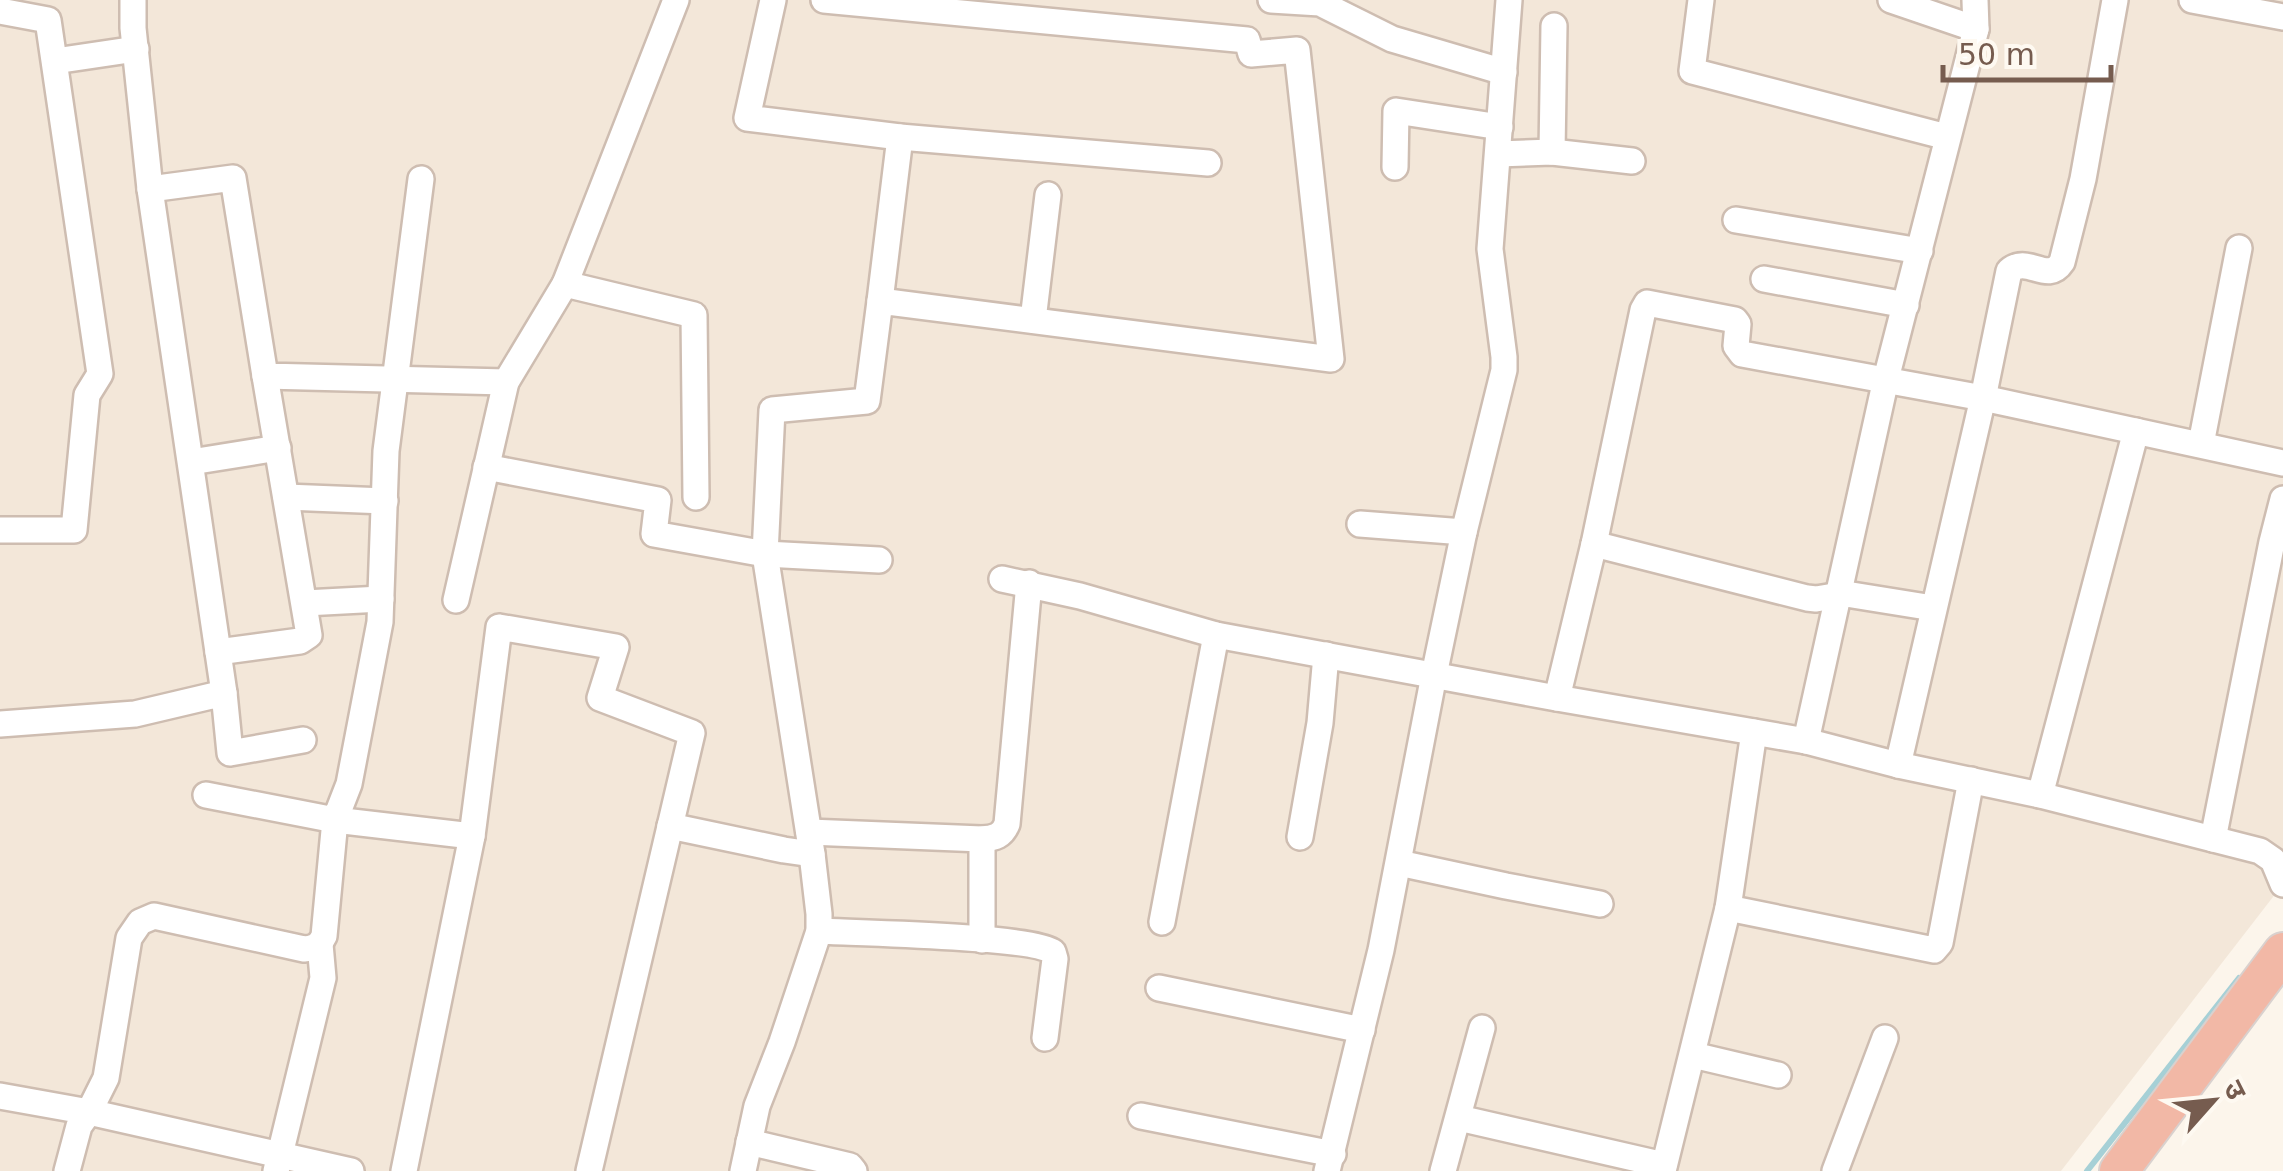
<svg xmlns="http://www.w3.org/2000/svg" width="2283" height="1171" viewBox="0 0 2283 1171" font-family="'DejaVu Sans','Noto Sans Devanagari',sans-serif">
  <style>
    .residential { fill: #f3e7d9 }
    .lines { fill: none; stroke-linecap: round; stroke-linejoin: round }
    .stream { stroke: #a6d0d6; stroke-width: 6 }
    .minor-casing { stroke: #cebdb1; stroke-width: 30 }
    .highway-casing { stroke: #d9d1ce; stroke-width: 42 }
    .minor { stroke: #fff; stroke-width: 25 }
    .highway { stroke: #f2b8a6; stroke-width: 38 }
  </style>
  <rect width="100%" height="100%" fill="#fcf5eb"/>
  <path class="residential" d="M0,0h2283v884l-222,287h-2061z"/>
  <g class="lines">
    <path class="stream" d="M2087,1171l152,-193"/>
    <g class="minor-casing">
      <g id="minor">
        <path d="M133,0v28l17,161 74,504"/>
        <path d="M773,0l-26,118 153,19 308,26"/>
        <path d="M1271,0l49,3 72,36 112,33"/>
        <path d="M1701,0l-9,71 255,66"/>
        <path d="M1891,0l85,29"/>
        <path d="M2192,0l91,17"/>
        <path d="M0,11l48,9 52,354 -13,21 -13,135h-74"/>
        <path d="M55,61l81,-12"/>
        <path d="M1552,152l2,-126"/>
        <path d="M1498,154l54,-2 80,9"/>
        <path d="M1395,167l1,-56 104,16"/>
        <path d="M150,189l83,-11 32,198 241,6"/>
        <path d="M1736,220l184,31"/>
        <path d="M1764,279l142,26"/>
        <path d="M565,284l129,31 2,182"/>
        <path d="M880,301l20,-164"/>
        <path d="M1033,320l15,-125"/>
        <path d="M2201,444l38,-196"/>
        <path d="M191,462l87,-14"/>
        <path d="M486,467l172,33 -4,34 111,20 114,6"/>
        <path d="M286,497l99,4"/>
        <path d="M1360,524l104,8"/>
        <path d="M1594,544l213,54 9,1 30,-5 87,14"/>
        <path d="M1002,579l78,17 136,39 335,62 255,44 92,24 142,30 220,56 13,9 10,24"/>
        <path d="M456,600l50,-218 59,-98 111,-284"/>
        <path d="M305,603l76,-4"/>
        <path d="M218,652l82,-11 9,-6 -44,-259"/>
        <path d="M1557,698l37,-154 49,-234 4,-7 88,17 3,4 -2,22 6,8 241,44 300,65"/>
        <path d="M0,724l135,-10 89,-21 6,60 73,-13"/>
        <path d="M1806,741l80,-362 90,-350 -1,-29"/>
        <path d="M1898,765l85,-367 26,-127c19,-17 38,14 53,-9l21,-83 32,-179"/>
        <path d="M206,795l129,25 14,-36 31,-162 6,-171 35,-272"/>
        <path d="M2040,795l96,-364"/>
        <path d="M670,826l114,24 28,4"/>
        <path d="M809,832l173,7c13,-1 20,-3 25,-15l22,-241"/>
        <path d="M1300,837l20,-114 6,-68"/>
        <path d="M982,839v101"/>
        <path d="M2213,839l59,-297 11,-43"/>
        <path d="M1399,863l107,23 94,18"/>
        <path d="M1728,908l206,42 6,-7 31,-163"/>
        <path d="M1162,922l54,-287"/>
        <path d="M819,931c38,2 214,5 234,21l2,7 -10,79"/>
        <path d="M1159,988l203,42"/>
        <path d="M1693,1055l85,20"/>
        <path d="M0,1096l89,16 262,59"/>
        <path d="M1141,1116l192,38"/>
        <path d="M1459,1118l205,47"/>
        <path d="M749,1142l101,24 4,5"/>
        <path d="M67,1171l12,-45 10,-14 17,-34 23,-140 11,-16 14,-6 150,33c11,-1 15,-3 20,-13l11,-116 137,16"/>
        <path d="M276,1171l47,-193 -3,-34"/>
        <path d="M404,1171l68,-335 27,-209 117,20 -16,51 92,35 -103,438"/>
        <path d="M743,1171l14,-65 25,-64 37,-111v-17l-7,-60 -47,-300 7,-144 95,-9 13,-100 451,58 -34,-309 -46,4 -4,-14 -423,-40"/>
        <path d="M1327,1171l54,-221 53,-275 30,-143 40,-162v-13l-14,-108 19,-249"/>
        <path d="M1443,1171l39,-143"/>
        <path d="M1663,1171l65,-263 26,-176"/>
        <path d="M1835,1171l50,-133"/>
      </g>
    </g>
    <g class="highway-casing">
      <path id="highway" d="M2119,1171l164,-219"/>
    </g>
    <use href="#minor" class="minor"/>
    <use href="#highway" class="highway"/>
  </g>
  <g transform="translate(2213 1101) rotate(63)" stroke="#fef9f1" stroke-width="8" paint-order="stroke">
  <path d="M0-8L18 38L0 25L-18 38Z" fill="#765c4f"/>
  <text y="-15" font-size="28" font-weight="bold" text-anchor="middle" fill="#765c4f">उ</text>
  </g>
  <path d="M1943 65v15h168v-15" fill="none" stroke="#765c4f" stroke-width="5"/>
  <text x="1958" y="65" font-size="30" fill="#765c4f" stroke="#fef9f1" stroke-width="8" paint-order="stroke">50 m</text>
</svg>
